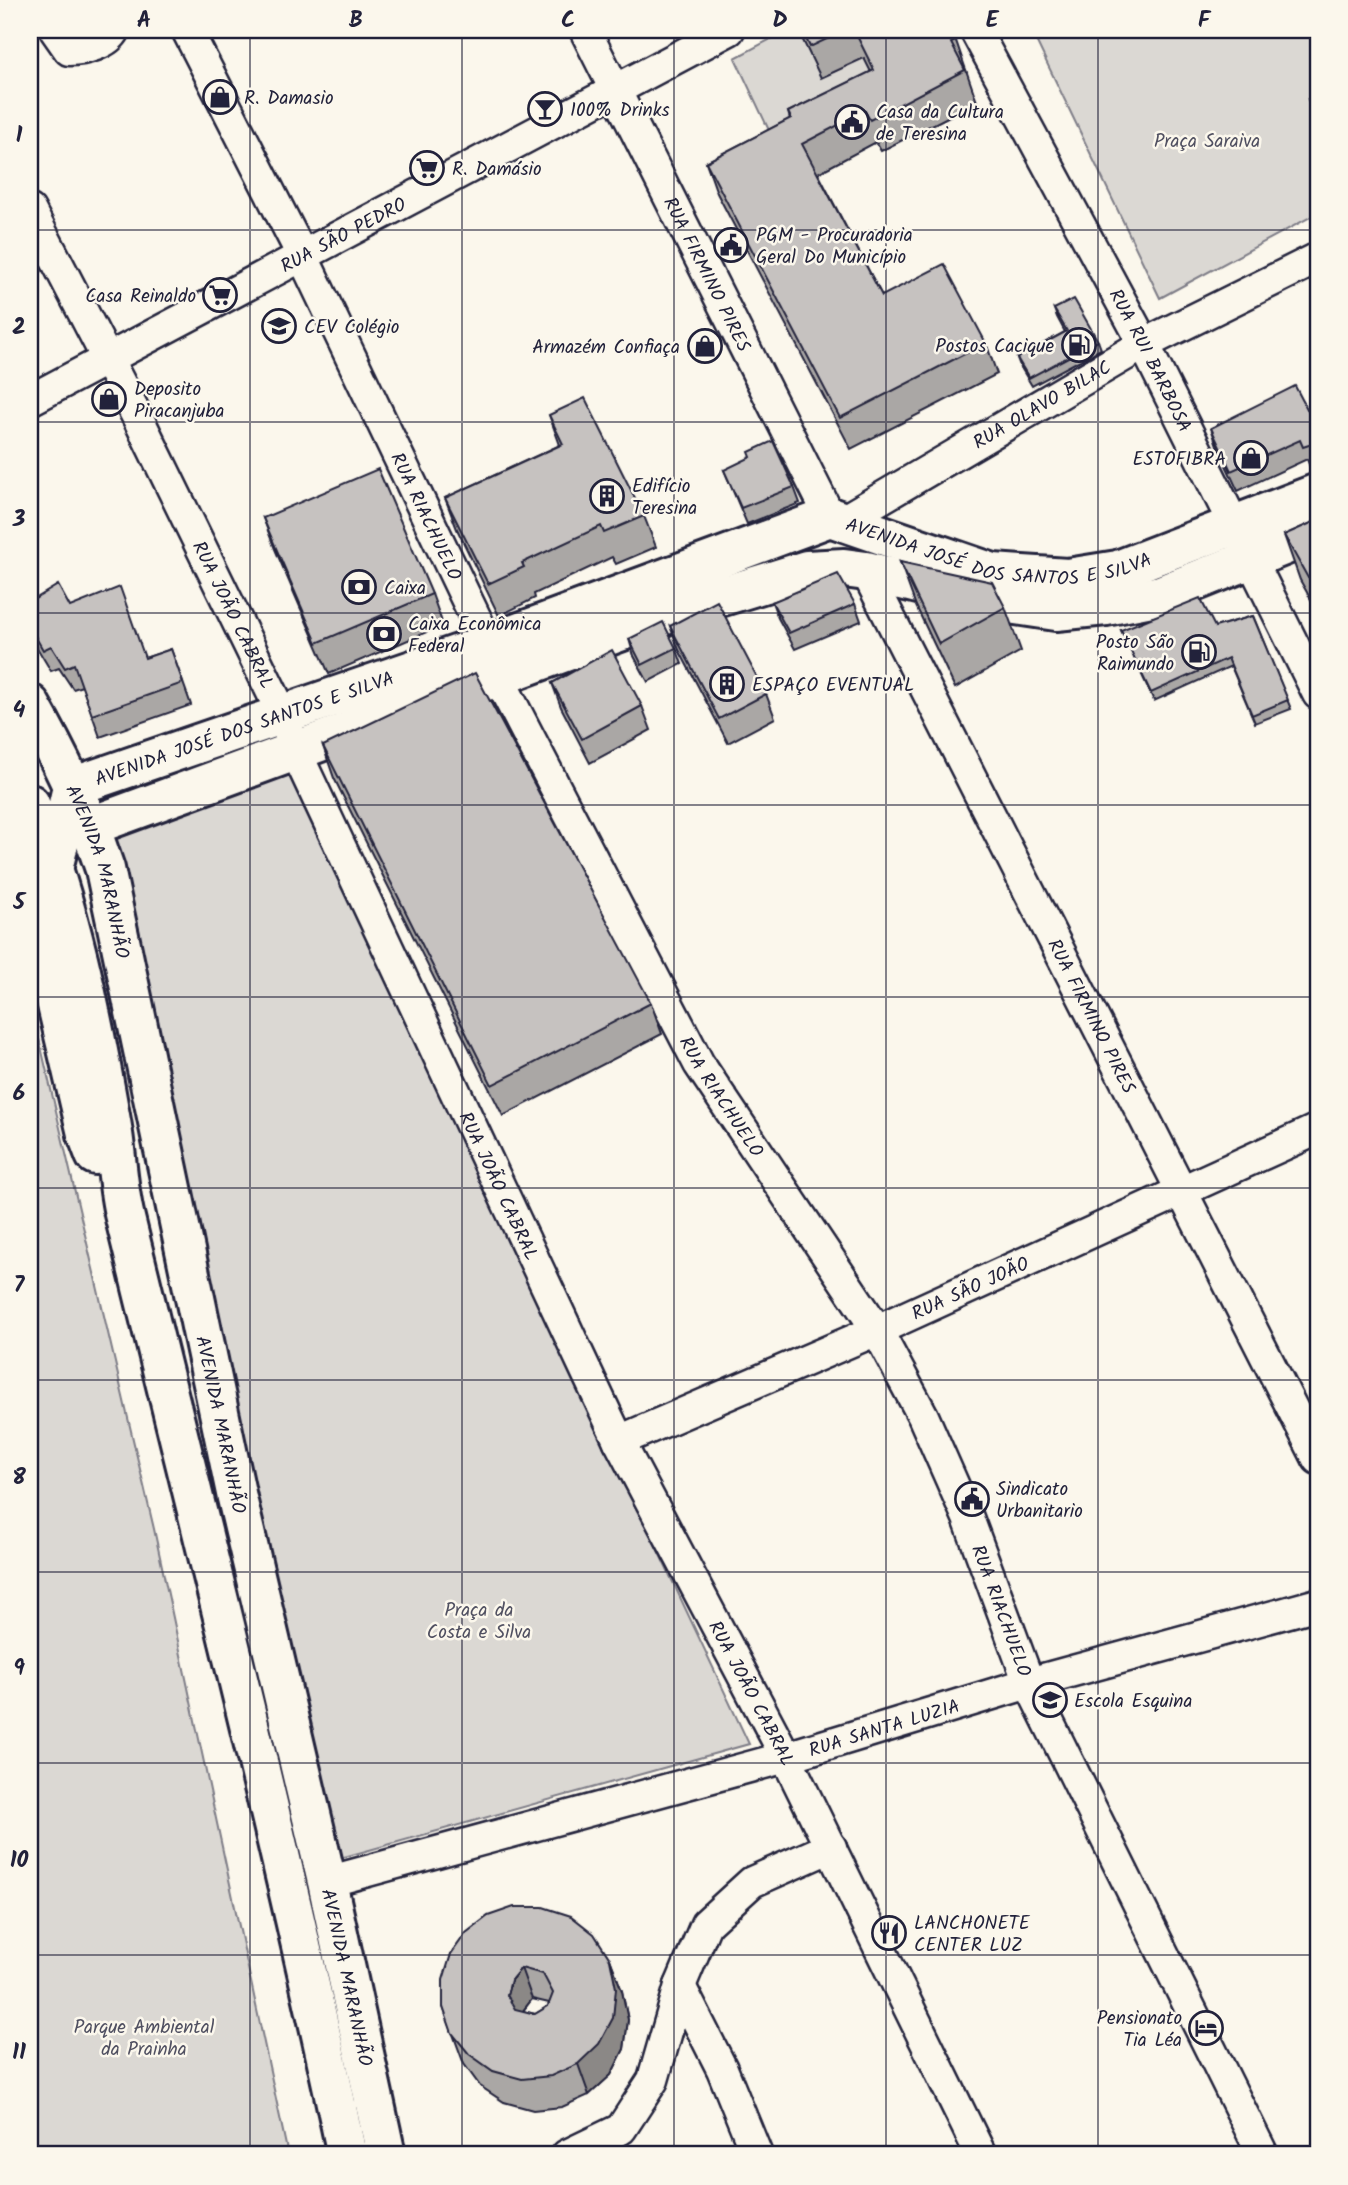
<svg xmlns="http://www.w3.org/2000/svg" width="1348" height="2185" viewBox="0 0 1348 2185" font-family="Kalam,sans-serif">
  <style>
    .green { fill: #dbd8d3; stroke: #7e7d87; stroke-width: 2 }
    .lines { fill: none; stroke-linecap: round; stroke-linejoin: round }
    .minor-casing { stroke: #22223b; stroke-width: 35 }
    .major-casing { stroke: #22223b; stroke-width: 44 }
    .minor { stroke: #fbf7ec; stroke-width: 30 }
    .major { stroke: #fbf7ec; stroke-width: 38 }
    .wall { fill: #aaa7a5; stroke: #22223b; stroke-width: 2; fill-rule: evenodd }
    .shaded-wall { fill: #8b8886; stroke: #22223b; stroke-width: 2 }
    .building { fill: #c6c2c0; stroke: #22223b; stroke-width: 2; fill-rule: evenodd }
    .grid { fill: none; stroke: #22223b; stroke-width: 2; stroke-opacity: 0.55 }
    .labels { text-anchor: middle; stroke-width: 5; stroke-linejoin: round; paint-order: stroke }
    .poi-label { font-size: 19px; fill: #22223b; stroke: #fbf7ec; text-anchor: start }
    .park-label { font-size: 19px; fill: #505061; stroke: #fbf7ec }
    .street-label { font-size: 19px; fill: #22223b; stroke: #fbf7ec }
    .neatline { fill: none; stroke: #22223b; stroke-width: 2.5 }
    .grid-label { font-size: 23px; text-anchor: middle; font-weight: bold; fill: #22223b }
  </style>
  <rect width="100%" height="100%" fill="#fbf7ec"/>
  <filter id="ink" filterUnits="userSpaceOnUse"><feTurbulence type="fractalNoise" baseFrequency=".0143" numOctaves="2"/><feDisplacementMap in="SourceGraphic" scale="14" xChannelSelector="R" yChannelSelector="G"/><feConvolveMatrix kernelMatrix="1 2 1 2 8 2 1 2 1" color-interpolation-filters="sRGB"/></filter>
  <g filter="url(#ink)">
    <g class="green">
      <path d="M788,30h157l22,42 -4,3 14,27 -96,49 -5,-9 -61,32 -33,-16 -47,-100z"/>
      <path d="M1031,30h287v183l-158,85z"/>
      <path d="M292,772l457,972 -412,115 -232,-1021z"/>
      <path d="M30,1000l124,529 134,626h-258z"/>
    </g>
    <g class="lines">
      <g class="minor-casing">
        <g id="minor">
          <path d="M55,30l14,20c15,0 39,-6 46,-20"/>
          <path id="s1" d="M187,30l115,225 186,389 10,33 201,387 178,266 46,86 45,102 61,165 234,472"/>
          <path id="s2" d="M585,30l245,487"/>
          <path id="s3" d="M975,30l169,314 174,350"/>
          <path id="s4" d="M30,210l109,210 143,293 14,39 323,689 167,316 195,398"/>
          <path id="s5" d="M30,400l699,-370"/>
          <path id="s6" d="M844,520l300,-176 174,-86"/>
          <path id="s7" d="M866,571l452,888"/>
          <path id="s8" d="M619,1441l258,-111 441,-201"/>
          <path id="s9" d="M327,1882l459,-125 243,-74 289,-79"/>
          <path d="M680,1986l42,83 35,86"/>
          <path d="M567,2155l54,-26 32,-49 27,-94 26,-62 46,-42 79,-35"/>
        </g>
      </g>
      <g class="major-casing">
        <g id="major">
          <path id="s10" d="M30,704c30,53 56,107 75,165l132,629 90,384 59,273"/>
          <path d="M30,804c40,101 62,209 81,317 6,32 6,65 14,97 76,312 156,623 222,937"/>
          <path d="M68,817l23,9 599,-220 117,-36 37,-2 22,3 116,29 74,11 50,-5 55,-11 157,-63"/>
          <path id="s11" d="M54,865l18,-78 416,-143 342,-127 163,56 75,5 50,-8 200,-77"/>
          <path d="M30,889l57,245 8,21"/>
        </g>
      </g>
      <use href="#minor" class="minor"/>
      <use href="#major" class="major"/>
    </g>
    <g class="wall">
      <path d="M798,30h152l6,11 21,61 -96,49 -5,-9 -58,31 64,123 104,47 11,31 -146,75 -134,-256 -11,-31 84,-43 -2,-7 83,-40 -7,-14 -43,20z"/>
      <path d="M1311,30h7v18l-4,-8z"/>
      <path d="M1318,95v31l-10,-27z"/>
      <path d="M1054,309l44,32 3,8 -69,37 -12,-20 -3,-8 48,-26 -8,-15z"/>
      <path d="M549,415l95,101 12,31 -40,17 -4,-7 -78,37 1,4 -36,18 -42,-87 -12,-31 115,-53z"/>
      <path d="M1318,422v42l-8,3 -3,-8 -69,32 -20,-43 -7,-20 104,-4z"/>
      <path d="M724,470l70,17 6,16 -53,21z"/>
      <path d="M263,518l169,76 11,31 -114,49 -54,-125z"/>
      <path d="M1318,520v92l-18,-32 -16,-45z"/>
      <path d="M900,562l105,45 16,44 -66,37 -39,-82z"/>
      <path d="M30,602l40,5 75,51 26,-9 20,56 -91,32 -18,-51 -9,3 -14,-21 -8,3 -21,-35z"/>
      <path d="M772,602l83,2 6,17 -66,28 -17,-31z"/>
      <path d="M1253,616l38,93 -36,14 -24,-57 -77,35 -33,-71 94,-3z"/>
      <path d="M670,626l96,68 9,24 -47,25 -49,-93z"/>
      <path d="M629,639l47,9 6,16 -34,18 -14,-26z"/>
      <path d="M552,683l90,23 9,24 -61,33 -29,-56z"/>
      <path d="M323,746l328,257 11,31 -159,82 -169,-338z"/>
      <path d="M451,1954l159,5 12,32 6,29 -4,29 -13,26 -22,20 -27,12 -29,3 -29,-8 -24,-16 -16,-22 -21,-57zM532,1999l17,4 -1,3 -13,8 -12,-3z"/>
    </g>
    <g class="shaded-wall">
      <path d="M610,1959l12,32 6,29 -4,29 -13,26 -22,20 -11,-31z"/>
      <path d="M521,1968l11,31 -10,13 -3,14 -12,-31 4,-15z"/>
    </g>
    <g class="building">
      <path d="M802,30h44l-36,17z"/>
      <path d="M854,30h96l6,11 -5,2 14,27 -95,50 -5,-9 -63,33 80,152 62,-32 42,79 -146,75 -134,-256 85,-44 -3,-6 86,-42z"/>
      <path d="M1313,30h5v11z"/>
      <path d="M1318,95v18l-4,-1 -6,-13z"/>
      <path d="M1074,299l24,42 -69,37 -12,-20 50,-27 -13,-22z"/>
      <path d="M1295,386l20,38 3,-2v20l-15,5 -3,-7 -69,31 -20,-43z"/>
      <path d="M585,398l59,118 -40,17 -3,-7 -79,37 2,4 -36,17 -43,-86 118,-54 -14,-29z"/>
      <path d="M773,441l21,46 -53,21 -17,-38 27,-13 -2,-5z"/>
      <path d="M378,469l54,125 -115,49 -54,-125z"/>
      <path d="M1318,520v53l-10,5 -24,-43z"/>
      <path d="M900,562l92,20 13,25 -66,37z"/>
      <path d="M838,574l17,30 -66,29 -17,-31z"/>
      <path d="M58,585l12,22 50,-20 25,71 26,-9 12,34 -91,32 -18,-51 -9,4 -14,-22 -8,4 -13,-23v-25z"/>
      <path d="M1200,598l15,29 38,-11 35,84 -36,15 -24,-57 -77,35 -30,-63z"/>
      <path d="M717,601l49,93 -47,25 -49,-93z"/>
      <path d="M663,622l13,26 -34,17 -13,-26z"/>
      <path d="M612,650l30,56 -60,33 -30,-56z"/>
      <path d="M475,673l176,330 -159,82 -169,-339z"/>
      <path d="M514,1907h29l28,9 23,18 16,25 6,29 -3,30 -14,26 -21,20 -27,12 -29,3 -29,-8 -24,-17 -17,-21 -9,-26v-27l8,-26 15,-21 22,-17zM521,1968l22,6 10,19 -5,13 -13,8 -20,-5 -8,-14 4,-15z"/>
    </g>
  </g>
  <path class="grid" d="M250,30v2125M462,30v2125M674,30v2125M886,30v2125M1098,30v2125M30,230h1288M30,422h1288M30,613h1288M30,805h1288M30,997h1288M30,1188h1288M30,1380h1288M30,1572h1288M30,1763h1288M30,1955h1288"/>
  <defs>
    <g id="shop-ring" transform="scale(1.75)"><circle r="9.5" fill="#fbf7ec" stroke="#22223b" stroke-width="1.5"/><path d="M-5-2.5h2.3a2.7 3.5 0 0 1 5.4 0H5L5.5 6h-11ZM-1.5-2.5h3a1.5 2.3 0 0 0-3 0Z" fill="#22223b"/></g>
    <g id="bar-ring" transform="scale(1.75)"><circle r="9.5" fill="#fbf7ec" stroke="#22223b" stroke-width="1.5"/><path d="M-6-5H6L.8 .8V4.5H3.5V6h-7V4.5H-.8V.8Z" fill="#22223b"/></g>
    <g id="civic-ring" transform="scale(1.75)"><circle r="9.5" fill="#fbf7ec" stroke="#22223b" stroke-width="1.5"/><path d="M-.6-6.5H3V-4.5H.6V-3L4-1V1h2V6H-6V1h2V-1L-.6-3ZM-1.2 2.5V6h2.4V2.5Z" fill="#22223b"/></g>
    <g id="supermarket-ring" transform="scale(1.75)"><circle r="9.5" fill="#fbf7ec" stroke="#22223b" stroke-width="1.5"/><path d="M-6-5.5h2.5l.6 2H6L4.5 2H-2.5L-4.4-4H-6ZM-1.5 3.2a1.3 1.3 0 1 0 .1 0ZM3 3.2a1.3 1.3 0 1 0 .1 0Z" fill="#22223b"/></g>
    <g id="school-ring" transform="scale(1.75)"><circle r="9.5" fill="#fbf7ec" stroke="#22223b" stroke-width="1.5"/><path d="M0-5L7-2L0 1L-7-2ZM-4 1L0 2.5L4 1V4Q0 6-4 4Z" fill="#22223b"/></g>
    <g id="fuel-ring" transform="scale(1.75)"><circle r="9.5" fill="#fbf7ec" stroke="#22223b" stroke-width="1.5"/><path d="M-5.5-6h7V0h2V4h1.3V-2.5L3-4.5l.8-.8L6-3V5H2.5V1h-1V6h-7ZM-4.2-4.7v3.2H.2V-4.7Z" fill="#22223b"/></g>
    <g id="building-ring" transform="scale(1.75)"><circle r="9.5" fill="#fbf7ec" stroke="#22223b" stroke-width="1.5"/><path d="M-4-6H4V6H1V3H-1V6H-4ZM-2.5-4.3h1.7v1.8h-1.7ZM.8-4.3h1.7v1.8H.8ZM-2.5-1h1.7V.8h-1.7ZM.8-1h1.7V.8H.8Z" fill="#22223b"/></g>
    <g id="bank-ring" transform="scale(1.75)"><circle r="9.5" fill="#fbf7ec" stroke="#22223b" stroke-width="1.5"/><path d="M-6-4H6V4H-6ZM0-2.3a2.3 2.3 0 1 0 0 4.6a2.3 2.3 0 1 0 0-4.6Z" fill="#22223b"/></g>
    <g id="restaurant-ring" transform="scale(1.75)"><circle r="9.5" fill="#fbf7ec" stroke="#22223b" stroke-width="1.5"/><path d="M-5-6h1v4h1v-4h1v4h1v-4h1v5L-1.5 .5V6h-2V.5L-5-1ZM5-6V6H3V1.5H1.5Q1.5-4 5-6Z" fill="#22223b"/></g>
    <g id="hotel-ring" transform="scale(1.75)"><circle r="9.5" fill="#fbf7ec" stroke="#22223b" stroke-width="1.5"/><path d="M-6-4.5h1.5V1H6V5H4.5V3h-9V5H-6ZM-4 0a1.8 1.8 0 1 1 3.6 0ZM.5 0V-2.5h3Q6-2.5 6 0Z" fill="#22223b"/></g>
  </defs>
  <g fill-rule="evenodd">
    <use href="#shop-ring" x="220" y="97"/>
    <use href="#bar-ring" x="545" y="109"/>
    <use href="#civic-ring" x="852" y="122"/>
    <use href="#supermarket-ring" x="427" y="168"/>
    <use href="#civic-ring" x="731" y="245"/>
    <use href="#supermarket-ring" x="220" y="295"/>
    <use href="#school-ring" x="279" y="326"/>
    <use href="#fuel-ring" x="1079" y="345"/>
    <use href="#shop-ring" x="705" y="346"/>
    <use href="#shop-ring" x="109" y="399"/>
    <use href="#shop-ring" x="1251" y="458"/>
    <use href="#building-ring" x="607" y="496"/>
    <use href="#bank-ring" x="359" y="587"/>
    <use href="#bank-ring" x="384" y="634"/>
    <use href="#fuel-ring" x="1199" y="652"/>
    <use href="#building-ring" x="727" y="684"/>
    <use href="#civic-ring" x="972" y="1499"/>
    <use href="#school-ring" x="1050" y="1700"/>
    <use href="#restaurant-ring" x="889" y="1933"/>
    <use href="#hotel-ring" x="1206" y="2028"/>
  </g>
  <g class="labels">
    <g class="poi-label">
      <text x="244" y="104">R. Damasio</text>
      <text x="570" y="116">100% Drinks</text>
      <text x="876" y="118">Casa da Cultura<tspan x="876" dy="22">de Teresina</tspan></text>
      <text x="452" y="175">R. Damásio</text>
      <text x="756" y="241">PGM - Procuradoria<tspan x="756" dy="22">Geral Do Município</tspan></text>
      <text x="196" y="302" text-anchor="end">Casa Reinaldo</text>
      <text x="304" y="333">CEV Colégio</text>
      <text x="1054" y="352" text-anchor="end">Postos Cacique</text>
      <text x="680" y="353" text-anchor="end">Armazém Confiaça</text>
      <text x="134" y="395">Deposito<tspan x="134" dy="22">Piracanjuba</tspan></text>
      <text x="1226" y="465" text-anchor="end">ESTOFIBRA</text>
      <text x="632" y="492">Edifício<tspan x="632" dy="22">Teresina</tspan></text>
      <text x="384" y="594">Caixa</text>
      <text x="408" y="630">Caixa Econômica<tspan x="408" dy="22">Federal</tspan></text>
      <text x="1174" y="648" text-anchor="end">Posto São<tspan x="1174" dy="22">Raimundo</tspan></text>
      <text x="752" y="691">ESPAÇO EVENTUAL</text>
      <text x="996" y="1495">Sindicato<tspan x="996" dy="22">Urbanitario</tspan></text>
      <text x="1074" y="1707">Escola Esquina</text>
      <text x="914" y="1929">LANCHONETE<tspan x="914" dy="22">CENTER LUZ</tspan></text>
      <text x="1182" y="2024" text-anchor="end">Pensionato<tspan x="1182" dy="22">Tia Léa</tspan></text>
    </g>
    <g class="park-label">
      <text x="1207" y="147">Praça Saraiva</text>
      <text x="479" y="1616">Praça da<tspan x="479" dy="22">Costa e Silva</tspan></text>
      <text x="144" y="2033">Parque Ambiental<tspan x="144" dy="22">da Prainha</tspan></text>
    </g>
    <g class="street-label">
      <text dy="7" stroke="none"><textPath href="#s5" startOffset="354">RUA SÃO PEDRO</textPath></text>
      <text dy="7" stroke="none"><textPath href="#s2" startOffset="273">RUA FIRMINO PIRES</textPath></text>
      <text dy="7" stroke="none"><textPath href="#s3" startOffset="374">RUA RUI BARBOSA</textPath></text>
      <text dy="7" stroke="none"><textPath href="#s6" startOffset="229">RUA OLAVO BILAC</textPath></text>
      <text dy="7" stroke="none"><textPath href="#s1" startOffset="542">RUA RIACHUELO</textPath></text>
      <text dy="7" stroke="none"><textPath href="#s11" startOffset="1060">AVENIDA JOSÉ DOS SANTOS E SILVA</textPath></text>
      <text dy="7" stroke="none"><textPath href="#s4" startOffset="453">RUA JOÃO CABRAL</textPath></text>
      <text dy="7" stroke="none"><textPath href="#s11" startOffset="262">AVENIDA JOSÉ DOS SANTOS E SILVA</textPath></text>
      <text dy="7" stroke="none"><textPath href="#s10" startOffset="182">AVENIDA MARANHÃO</textPath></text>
      <text dy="7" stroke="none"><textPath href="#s7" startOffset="499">RUA FIRMINO PIRES</textPath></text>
      <text dy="7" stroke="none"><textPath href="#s1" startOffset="1194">RUA RIACHUELO</textPath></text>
      <text dy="7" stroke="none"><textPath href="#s4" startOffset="1083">RUA JOÃO CABRAL</textPath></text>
      <text dy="7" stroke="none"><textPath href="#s8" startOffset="383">RUA SÃO JOÃO</textPath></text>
      <text dy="7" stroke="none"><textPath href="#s10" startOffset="749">AVENIDA MARANHÃO</textPath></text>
      <text dy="7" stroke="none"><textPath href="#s1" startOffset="1782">RUA RIACHUELO</textPath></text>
      <text dy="7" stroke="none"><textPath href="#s4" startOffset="1650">RUA JOÃO CABRAL</textPath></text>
      <text dy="7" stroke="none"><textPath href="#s9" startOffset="578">RUA SANTA LUZIA</textPath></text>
      <text dy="7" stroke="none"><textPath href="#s10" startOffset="1316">AVENIDA MARANHÃO</textPath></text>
    </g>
  </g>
  <rect width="1348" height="2185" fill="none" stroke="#fbf7ec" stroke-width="77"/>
  <rect x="38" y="38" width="1272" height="2108" class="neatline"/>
  <g class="grid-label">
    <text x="144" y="27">A</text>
    <text x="356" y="27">B</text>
    <text x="568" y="27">C</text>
    <text x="780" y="27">D</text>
    <text x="992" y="27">E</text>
    <text x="1204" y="27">F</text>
    <text x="19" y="142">1</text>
    <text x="19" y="334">2</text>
    <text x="19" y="526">3</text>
    <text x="19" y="717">4</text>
    <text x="19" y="909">5</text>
    <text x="19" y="1100">6</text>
    <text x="19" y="1292">7</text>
    <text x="19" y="1484">8</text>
    <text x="19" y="1675">9</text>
    <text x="19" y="1867">10</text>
    <text x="19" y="2059">11</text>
  </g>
</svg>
